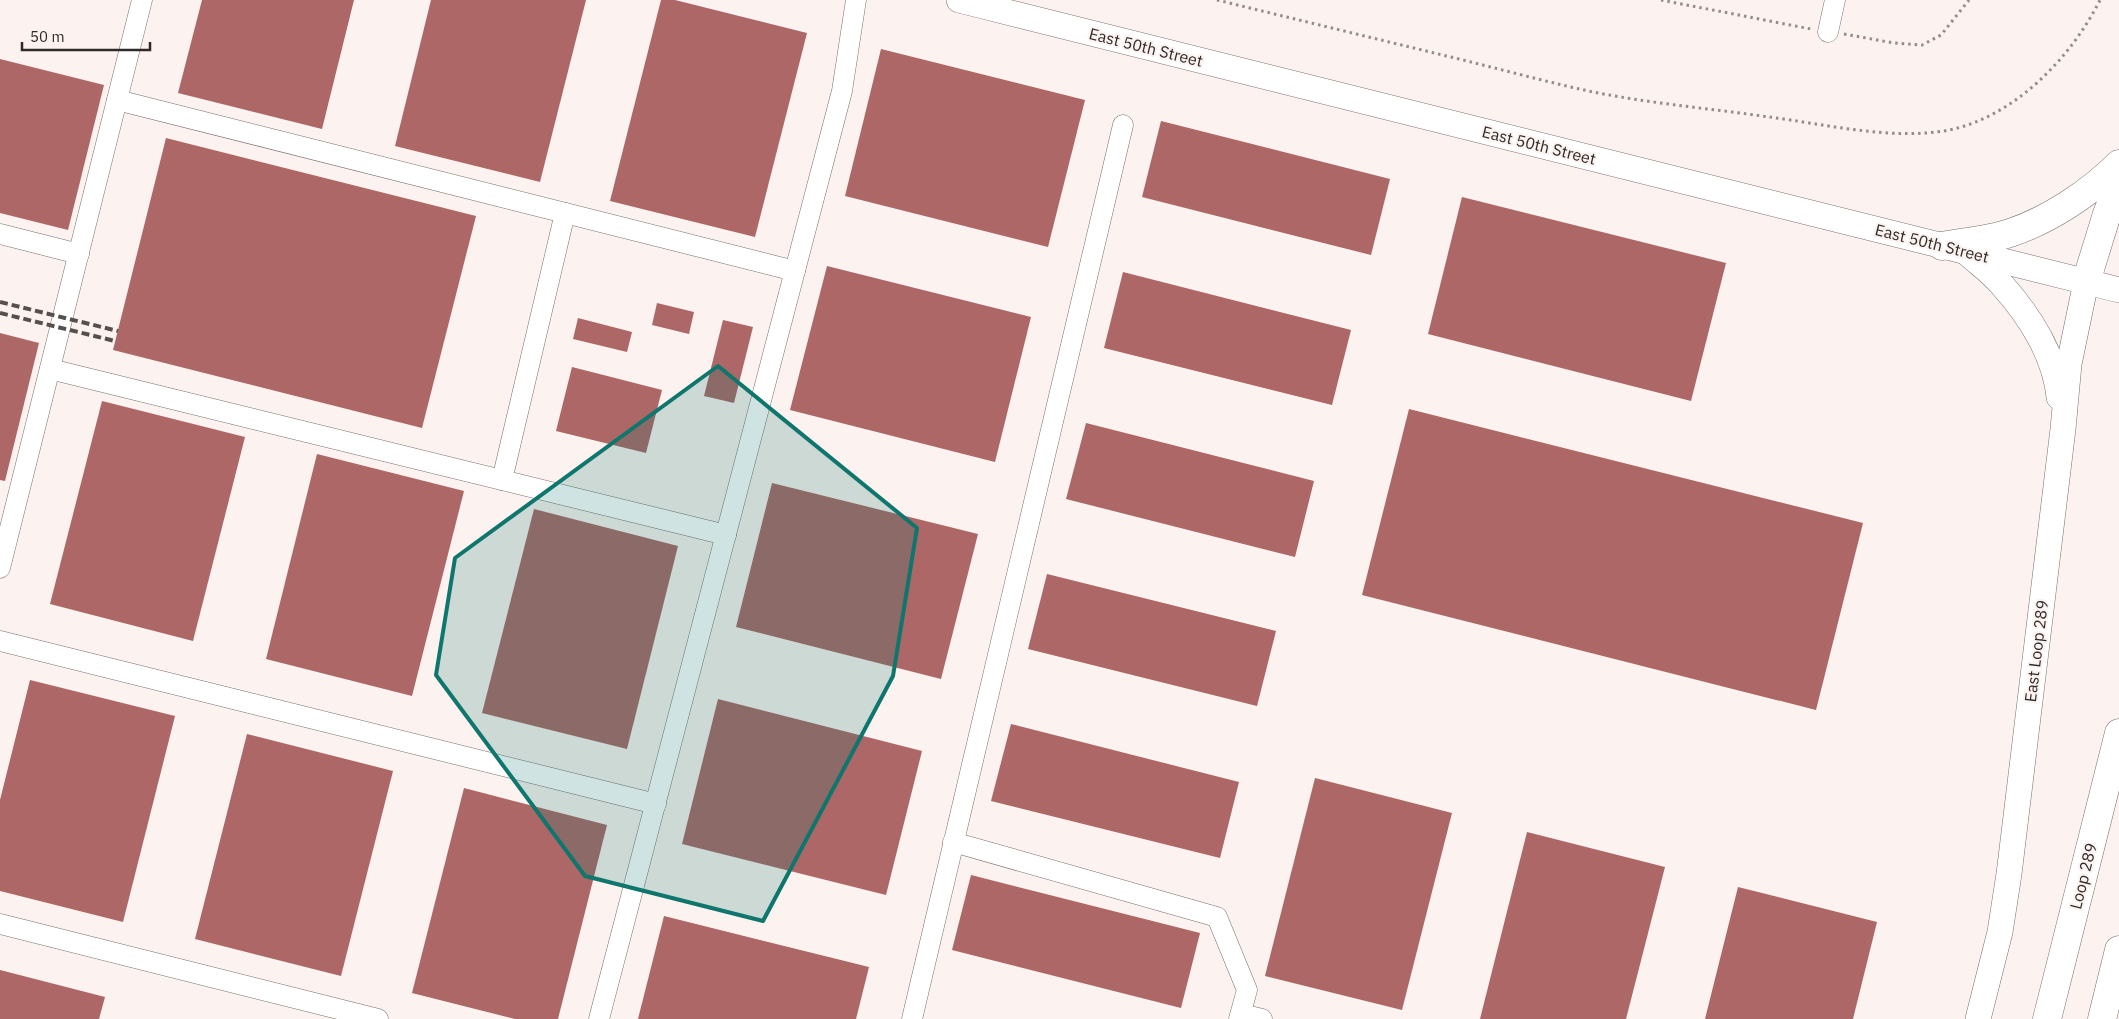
<svg xmlns="http://www.w3.org/2000/svg" width="2119" height="1019" viewBox="0 0 2119 1019" font-family="'IBM Plex Sans',sans-serif">
  <style>
    .building { fill: #ac6766 }
    .lines { fill: none; stroke-linecap: round; stroke-linejoin: round }
    .minor-casing { stroke: #78706d; stroke-width: 21 }
    .major-casing { stroke: #78706d; stroke-width: 26 }
    .highway-casing { stroke: #78706d; stroke-width: 29 }
    .path { stroke: #938d8a; stroke-width: 3; stroke-dasharray: 2.5 4; stroke-linecap: butt }
    .minor { stroke: #fff; stroke-width: 20 }
    .major { stroke: #fff; stroke-width: 25 }
    .highway { stroke: #fff; stroke-width: 28 }
    .rail { stroke: #55504e; stroke-width: 4; stroke-dasharray: 8 4; stroke-linecap: butt }
    .marked { fill: #0f766e; fill-opacity: 0.2; stroke: #0f766e; stroke-width: 4; stroke-linejoin: round }
    .labels { text-anchor: middle; stroke-width: 4; stroke-linejoin: round; paint-order: stroke }
    .street-label { font-size: 16px; fill: #2d2a28; stroke: #fcf2ef }
  </style>
  <rect width="100%" height="100%" fill="#fcf2ef"/>
  <g class="building">
    <path d="M202,0h152l-32,129 -144,-36z"/>
    <path d="M431,0h155l-46,182 -145,-36z"/>
    <path d="M661,0h14l132,33 -52,204 -145,-36z"/>
    <path d="M881,49l204,51 -37,147 -203,-51z"/>
    <path d="M0,59l104,26 -36,145 -68,-17z"/>
    <path d="M1161,121l229,58 -19,76 -229,-58z"/>
    <path d="M166,138l310,78 -54,212 -309,-78z"/>
    <path d="M1462,197l264,66 -35,138 -263,-67z"/>
    <path d="M827,266l204,51 -36,145 -205,-52z"/>
    <path d="M1123,272l228,58 -19,75 -228,-57z"/>
    <path d="M657,303l37,9 -5,22 -37,-9z"/>
    <path d="M578,318l54,14 -5,20 -54,-13z"/>
    <path d="M723,320l30,7 -19,76 -30,-7z"/>
    <path d="M0,333l39,10 -34,138 -5,-1z"/>
    <path d="M572,367l90,23 -16,63 -90,-22z"/>
    <path d="M102,401l143,36 -52,204 -143,-37z"/>
    <path d="M1409,409l454,114 -47,187 -454,-115z"/>
    <path d="M1086,423l228,58 -19,76 -229,-58z"/>
    <path d="M317,454l147,37 -52,205 -146,-37z"/>
    <path d="M772,483l206,51 -37,145 -205,-52z"/>
    <path d="M534,509l144,37 -51,203 -145,-36z"/>
    <path d="M1047,574l229,57 -19,75 -229,-57z"/>
    <path d="M30,680l145,36 -52,206 -123,-31v-91z"/>
    <path d="M718,699l204,52 -36,144 -204,-51z"/>
    <path d="M1011,724l228,58 -19,76 -229,-57z"/>
    <path d="M247,734l146,37 -52,205 -146,-37z"/>
    <path d="M1315,778l137,35 -50,197 -137,-34z"/>
    <path d="M464,788l143,37 -49,194h-43l-103,-26z"/>
    <path d="M1527,832l138,35 -39,152h-146z"/>
    <path d="M971,875l229,58 -19,75 -229,-58z"/>
    <path d="M1738,887l139,35 -24,97h-148z"/>
    <path d="M664,916l205,51 -13,52h-218z"/>
    <path d="M0,970l105,27 -6,22h-99z"/>
  </g>
  <g class="lines">
    <g class="minor-casing">
      <g id="minor">
        <path d="M1828,32l7,-32"/>
        <path d="M117,100l678,171"/>
        <path d="M0,234l79,20"/>
        <path d="M50,369l676,166"/>
        <path d="M502,480l63,-267"/>
        <path d="M0,568l142,-568"/>
        <path d="M0,641l656,163"/>
        <path d="M953,842l264,75 30,73 -8,29"/>
        <path d="M0,924l378,95"/>
        <path d="M1241,1014l21,5"/>
        <path d="M599,1019l243,-928 14,-91"/>
        <path d="M912,1019l211,-894"/>
      </g>
    </g>
    <g class="major-casing">
      <g id="major">
        <path d="M959,0l1160,290"/>
        <path d="M1967,253c12,11 25,20 35,32 28,31 53,71 57,112"/>
        <path d="M1978,1019l22,-87 9,-58 54,-445 6,-65 17,-82"/>
      </g>
    </g>
    <g class="highway-casing">
      <g id="highway">
        <path d="M1942,246c22,-4 47,-6 68,-13 39,-13 80,-40 109,-69"/>
        <path d="M2086,282l21,-68 12,-31"/>
        <path d="M2047,1019l72,-286"/>
        <path d="M2102,1019l17,-69"/>
      </g>
    </g>
    <g class="path">
      <path d="M1217,0c82,20 164,40 246,60 40,10 81,21 121,30 60,13 123,18 185,27 56,7 124,24 180,13 65,-13 122,-72 151,-130"/>
      <path d="M1661,0l150,29"/>
      <path d="M1844,34l50,9 28,2 19,-10 28,-35"/>
    </g>
    <use href="#minor" class="minor"/>
    <use href="#major" class="major"/>
    <use href="#highway" class="highway"/>
    <g class="rail">
      <path d="M0,302l118,29"/>
      <path d="M0,313l115,28"/>
    </g>
  </g>
  <path class="marked" d="M718,366l199,162 -24,148 -130,245 -178,-45 -149,-201 19,-117z"/>
  <g class="labels">
    <g class="street-label">
      <text transform="translate(1146 47) rotate(14)" y="6">East 50th Street</text>
      <text transform="translate(1539 145) rotate(14)" y="6">East 50th Street</text>
      <text transform="translate(1932 243) rotate(14)" y="6">East 50th Street</text>
      <text transform="translate(2036 651) rotate(-83)" y="6">East Loop 289</text>
      <text transform="translate(2083 876) rotate(-76)" y="6">Loop 289</text>
    </g>
  </g>
  <path d="M22 42v8h128v-8" fill="none" stroke="#2d2a28" stroke-width="2.5"/>
  <text x="30" y="42" font-size="15" fill="#2d2a28" stroke="#fcf2ef" stroke-width="4" paint-order="stroke">50 m</text>
</svg>
